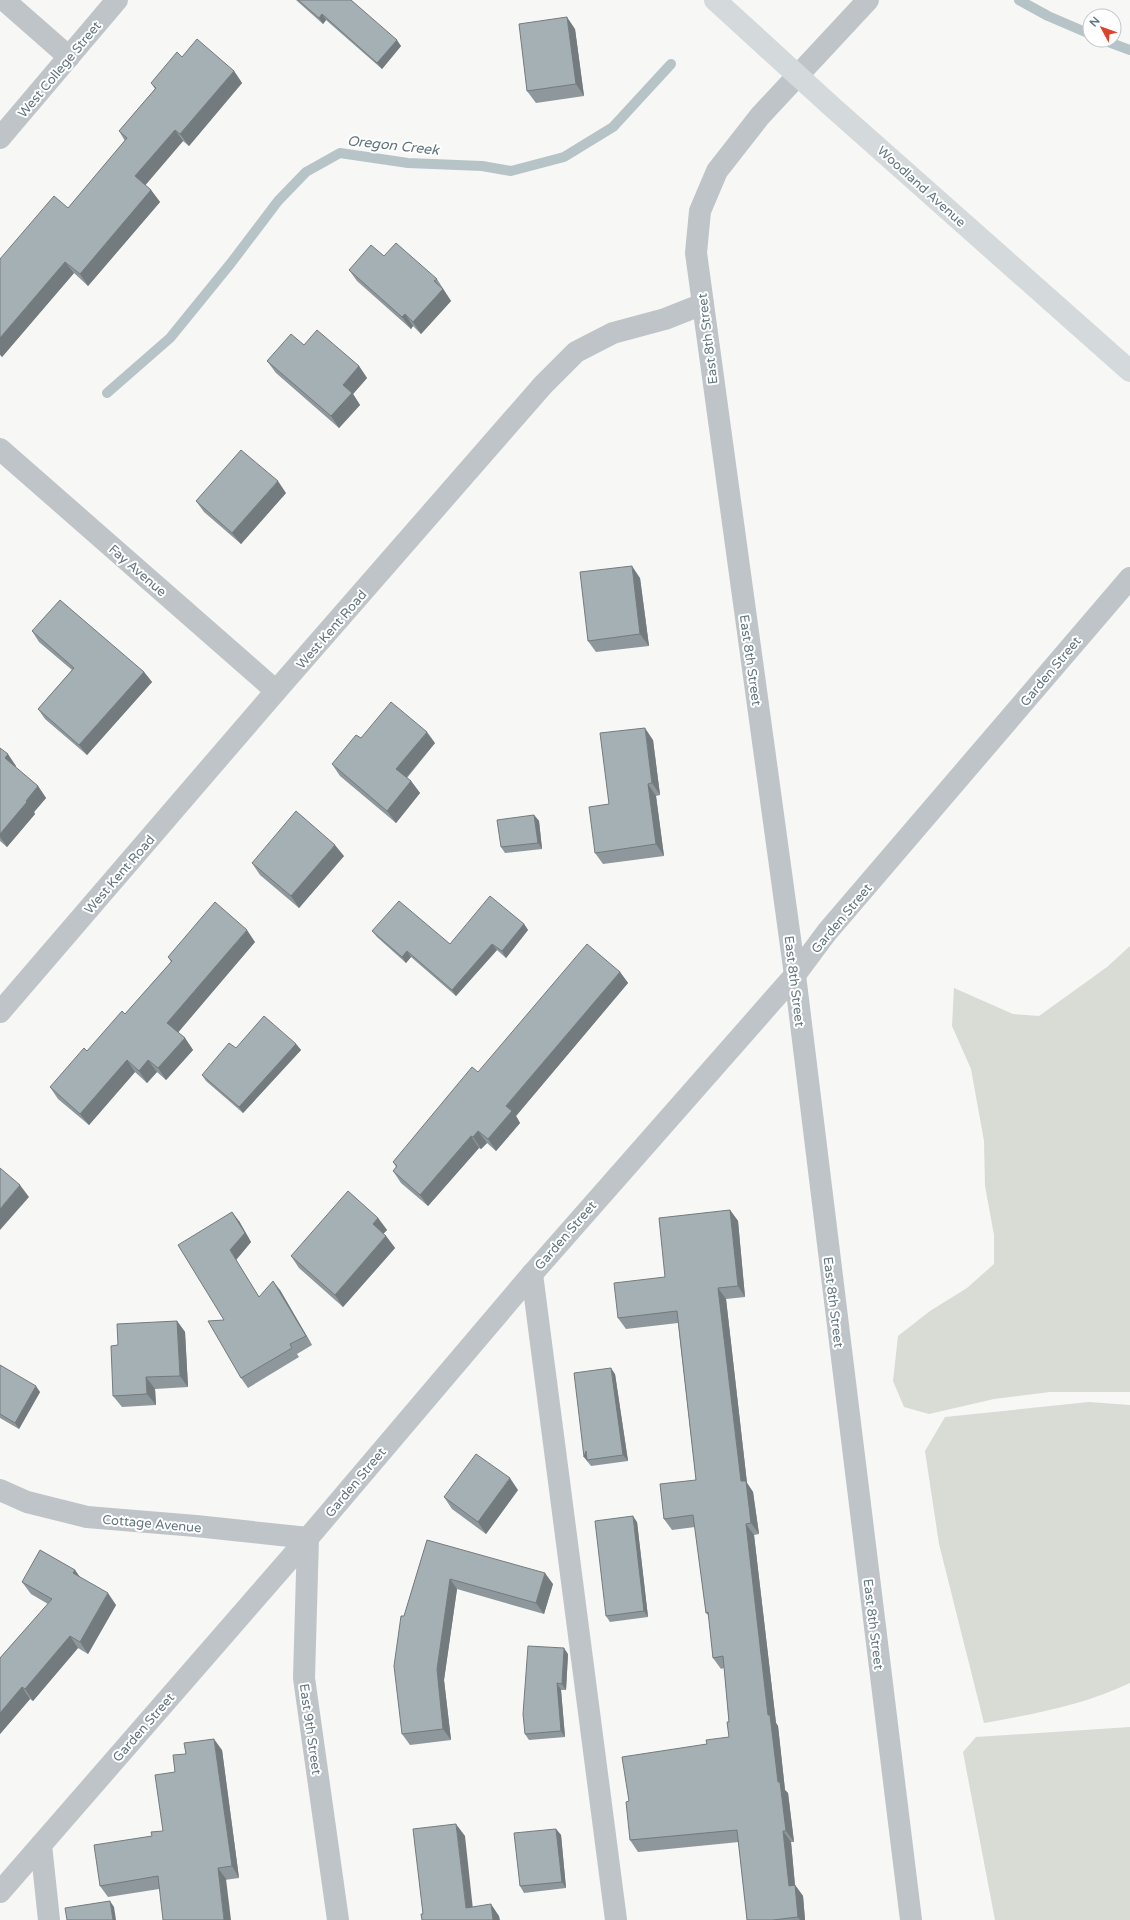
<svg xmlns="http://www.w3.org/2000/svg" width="1130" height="1920" viewBox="0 0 1130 1920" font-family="'Varela Round',sans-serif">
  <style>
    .green { fill: #d8dcd4 }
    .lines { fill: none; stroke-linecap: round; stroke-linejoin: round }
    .stream { stroke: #b6c4c7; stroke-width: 10 }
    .minor { stroke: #bec4c7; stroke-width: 22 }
    .major { stroke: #d4d9db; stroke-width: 22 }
    .wall { fill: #8e979b }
    .shaded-wall { fill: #747b7e }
    .building { fill: #a5b0b4; stroke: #747b7e }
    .labels { text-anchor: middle; stroke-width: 4; stroke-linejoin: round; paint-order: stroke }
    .street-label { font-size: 13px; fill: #63767f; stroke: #fff }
    .water-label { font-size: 14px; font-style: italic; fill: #5e757a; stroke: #fff }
  </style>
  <rect width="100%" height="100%" fill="#f7f7f5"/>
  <g class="green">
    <path d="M1130,946v446h-80l-56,7 -65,15 -25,-7 -11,-26 5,-45 32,-25 37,-23 27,-24v-29l-9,-49 -1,-45 -13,-72 -19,-43 2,-38 59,26 26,2 68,-49z"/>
    <path d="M1089,1402l41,3v278c-46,22 -96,31 -146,40l-45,-179 -14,-93 20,-34z"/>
    <path d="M1130,1727v193h-135l-32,-168 13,-15z"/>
  </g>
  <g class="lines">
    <g class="stream">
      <path d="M1019,0l29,16 42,18"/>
      <path d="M1103,40l27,10"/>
      <path d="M107,393l63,-55 61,-75 47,-62 28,-29 34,-19 68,10 74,3 29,5 53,-14 49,-30 58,-63"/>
    </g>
    <g class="minor">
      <path d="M4,0l65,57"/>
      <path d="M868,0l-108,116 -43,55 -17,40 -4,42 99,722 116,945"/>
      <path d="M0,138l117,-138"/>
      <path d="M0,449l276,242"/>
      <path d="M0,1012l276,-321 267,-306 33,-33 37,-19 52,-14 38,-15"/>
      <path d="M532,1274l84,646"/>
      <path d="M0,1490l27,12 60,15 109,9 112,12 -4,140 34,242"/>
      <path d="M41,1845l8,75"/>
      <path d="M0,1892l308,-354 224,-264 263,-299 32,-43 303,-354"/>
    </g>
    <path class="major" d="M715,0l115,105 300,266"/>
  </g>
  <g class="wall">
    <path d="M296,0h55l50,46 -19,23 -56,-49 -3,4z"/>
    <path d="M575,29l9,67 -48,7 -9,-12z"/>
    <path d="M182,57l52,14 8,12 -53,63 -6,-5 -38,44 6,5 9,12 -72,84 -14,-13 -72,84 -2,-2v-96l68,-51 57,-67 -6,-10 36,-42 -4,-6z"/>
    <path d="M384,256l53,23 14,22 -30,33 -8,-8 -2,3 -54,-48 -8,-11z"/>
    <path d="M304,345l55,21 8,12 -14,16 7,11 -21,23 -63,-55 -9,-12z"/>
    <path d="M286,493l-45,51 -37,-32 -8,-11z"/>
    <path d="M640,578l9,68 -53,6 -8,-11z"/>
    <path d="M32,631l112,41 8,10 -65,73 -42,-36 -7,-10 34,-39 -33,-28z"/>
    <path d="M361,738l74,5 -28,35 4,3 9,12 -24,30 -56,-47 -8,-12z"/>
    <path d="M653,740l7,55 -4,1 8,60 -61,8 -8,-11z"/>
    <path d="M0,748l16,18 -1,1 23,19 8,12 -12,14 1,2 -28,33 -7,-6z"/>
    <path d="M534,815l5,6 3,28 -37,4 -4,-6z"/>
    <path d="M344,856l-45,52 -39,-33 -8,-12z"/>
    <path d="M524,924l4,6 -22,28 -9,-8 -41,46 -45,-39 -5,6 -29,-26 -5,-6 78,13z"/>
    <path d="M255,942l-77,90 7,6 8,12 -27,30 -9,-8 -10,11 -12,-11 -46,53 -31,-26 -8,-12 37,-36 38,-37 46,-52 -3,-5z"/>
    <path d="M620,972l8,11 -112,133 4,7 -24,28 -9,-8 -6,6 -2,-1 -51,58 -27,-23 -8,-12 3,-4 -3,-5 85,-90z"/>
    <path d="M296,1044l5,6 -58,63 -37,-32 -4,-6z"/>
    <path d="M730,1210l8,11 7,76 -19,2 21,184 6,9 6,42 -5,1 22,188 2,3 7,64 3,3 6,49h-3l4,43 8,11 2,24h-58l-8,-78 -101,10 -8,-12 -1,-39 78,-57 22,-7v-15l-5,-54 -3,1 -8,-11 -4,-42 -3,-3 -11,-86 -23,3 -8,-11 32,-39 -18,-157 -52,6 -8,-11 47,-41z"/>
    <path d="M378,1218l9,12 -4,4 3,2 9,12 -52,59 -44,-39 -8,-12z"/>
    <path d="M239,1221l12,21 -15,18 23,37 21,-7 32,55 -15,9 2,3 -51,31 -7,-10 -17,-58z"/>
    <path d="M177,1321l8,11 3,55 -33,2 1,16 -34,2 -9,-11 5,-51z"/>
    <path d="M0,1365l40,27 -21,37 -19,-11z"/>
    <path d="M615,1374l13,87 -37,5 -7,-9z"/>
    <path d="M518,1490l-32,44 -34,-25 -8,-12z"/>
    <path d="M637,1522l11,95 -38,5 -4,-6z"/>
    <path d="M427,1540l126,44 -9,30 -87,-25 -13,91 7,60 -41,5 -8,-11 2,-118z"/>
    <path d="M75,1570l5,7 36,28 -28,49 -10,-6 -45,53 -3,-2 -30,35v-76l48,-54 -17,-10 -9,-12z"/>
    <path d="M568,1654l-2,36h-5l4,47 -36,3 -4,-6z"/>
    <path d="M222,1750l17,128 -80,11 -51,8 -8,-11 52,-50 11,-5 12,-59z"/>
    <path d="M556,1829l5,6 5,53 -42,5 -4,-7z"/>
  </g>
  <g class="shaded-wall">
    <path d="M322,14l4,6 -3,4 -4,-6z"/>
    <path d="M567,17l8,12 9,67 -8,-12z"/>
    <path d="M397,40l4,6 -19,23 -5,-6z"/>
    <path d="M234,71l8,12 -53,63 -9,-12z"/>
    <path d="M175,130l8,11 -40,47 -8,-12z"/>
    <path d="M151,190l9,12 -72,84 -8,-12z"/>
    <path d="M65,262l9,11 -72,84 -2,-3v-16z"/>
    <path d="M443,289l8,12 -30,33 -8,-12z"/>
    <path d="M405,314l8,12 -2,3 -9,-12z"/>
    <path d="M359,366l8,12 -14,16 7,11 -21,23 -8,-12 12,-31z"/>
    <path d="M278,481l8,12 -45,51 -9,-11z"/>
    <path d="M632,566l8,12 9,68 -9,-12z"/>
    <path d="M144,672l8,10 -65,73 -8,-10z"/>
    <path d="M645,728l8,12 7,55 -8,-12z"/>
    <path d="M427,732l8,11 -31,37 -8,-11z"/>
    <path d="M8,754l8,12 -3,4 -8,-12z"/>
    <path d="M411,781l9,12 -24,30 -9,-12z"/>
    <path d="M648,784l8,12 8,60 -8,-12z"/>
    <path d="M38,786l8,12 -12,14 1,2 -28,33 -7,-10v-3l26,-33z"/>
    <path d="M534,815l5,6 3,28 -4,-6z"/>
    <path d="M335,845l9,11 -45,52 -8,-12z"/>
    <path d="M524,924l4,6 -22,28 -4,-7z"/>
    <path d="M247,930l8,12 -79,93 -9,-12z"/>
    <path d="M492,944l5,6 -41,46 -4,-6z"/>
    <path d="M407,951l4,6 -5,6 -4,-6z"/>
    <path d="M620,972l8,11 -112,133 4,7 -24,28 -8,-12 18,-33z"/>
    <path d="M185,1038l8,12 -27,30 -8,-12z"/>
    <path d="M296,1044l5,6 -58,63 -4,-6z"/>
    <path d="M127,1060l8,12 -46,53 -9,-11z"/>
    <path d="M148,1060l9,12 -10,11 -8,-12z"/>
    <path d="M478,1131l9,12 -6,6 -8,-12z"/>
    <path d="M471,1136l8,12 -51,58 -8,-11z"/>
    <path d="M20,1185l9,12 -29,33v-21z"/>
    <path d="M730,1210l8,11 7,76 -7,-11z"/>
    <path d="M232,1212l7,9 12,21 -15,18 29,47 -6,-10 -29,-47z"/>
    <path d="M378,1218l9,12 -6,6 -8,-12z"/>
    <path d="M386,1236l9,12 -52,59 -8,-12z"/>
    <path d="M273,1281l7,9 32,55 -6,-9z"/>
    <path d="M718,1288l8,11 21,184 6,9 6,42 -8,-11 -10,-42z"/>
    <path d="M177,1321l8,11 3,55 -8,-11z"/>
    <path d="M611,1368l4,6 13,87 -5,-6z"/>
    <path d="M146,1377l9,12 1,16 -9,-11z"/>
    <path d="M36,1386l4,6 -21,37 -4,-6z"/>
    <path d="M586,1451l1,9 2,3 -5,-6z"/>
    <path d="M510,1478l8,12 -32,44 -8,-12z"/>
    <path d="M633,1516l4,6 11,95 -4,-6z"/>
    <path d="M746,1524l8,11 22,188 2,3 7,64 3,3 6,49 -8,-11 -8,-49 -10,-67z"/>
    <path d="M75,1570l8,12 -10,-9z"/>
    <path d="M545,1573l8,11 -9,30 -8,-11z"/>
    <path d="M450,1579l7,10 -13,91 7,60 -8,-11 -6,-60z"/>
    <path d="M108,1593l8,12 -28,49 -8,-12z"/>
    <path d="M70,1636l8,12 -45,53 -8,-12z"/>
    <path d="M564,1648l4,6 -2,36 -4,-6z"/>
    <path d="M557,1683l4,7 4,47 -4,-6z"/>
    <path d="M22,1687l8,12 -30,35v-21z"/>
    <path d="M214,1739l8,11 17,128 -7,-12z"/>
    <path d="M456,1824l9,12 9,83 -8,-11z"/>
    <path d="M556,1829l5,6 5,53 -4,-6z"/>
    <path d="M783,1831l8,11 5,55 -7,-11z"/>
    <path d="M218,1868l8,11 5,41h-7z"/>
    <path d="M795,1885l8,11 2,24h-5l-2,-3z"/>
    <path d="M110,1901l4,6 2,13h-3z"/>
    <path d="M491,1904l8,12 1,4h-7z"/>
  </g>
  <g class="building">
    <path d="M298,0h53l46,40 -20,23 -55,-49 -3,4z"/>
    <path d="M567,17l9,67 -49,7 -8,-67z"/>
    <path d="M197,39l37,32 -54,63 -5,-4 -40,46 16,14 -71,84 -15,-12 -65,76v-79l54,-63 14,12 59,-70 -8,-7 37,-43 -5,-5 26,-31 5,5z"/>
    <path d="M396,243l41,36 -3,2 9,8 -30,33 -8,-8 -3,3 -53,-47 22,-25 13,11z"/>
    <path d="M317,330l42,36 -16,19 9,8 -21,23 -64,-55 24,-27 13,11z"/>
    <path d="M241,450l37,31 -46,52 -36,-32z"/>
    <path d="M632,566l8,68 -52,7 -8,-69z"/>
    <path d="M60,600l84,72 -65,73 -41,-36 36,-41 -42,-37z"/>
    <path d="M391,702l36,30 -31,37 15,12 -24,30 -55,-47 24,-29 5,3z"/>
    <path d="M645,728l7,55 -4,1 8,60 -61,9 -6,-46 20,-3 -9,-71z"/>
    <path d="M0,748l8,6 -3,4 33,28 -12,15 1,1 -27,32z"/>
    <path d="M296,811l39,34 -44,51 -39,-33z"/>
    <path d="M534,815l4,28 -37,4 -4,-27z"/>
    <path d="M490,896l34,28 -22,27 -10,-7 -40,46 -45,-39 -5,6 -30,-26 27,-30 51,43z"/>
    <path d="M215,902l32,28 -80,93 18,15 -27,30 -10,-8 -9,11 -12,-11 -47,54 -30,-27 34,-39 3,3 35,-40 3,3 47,-53 -4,-4z"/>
    <path d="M587,944l33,28 -114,134 6,5 -24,28 -10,-8 -5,6 -2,-1 -51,59 -27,-24 4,-5 -4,-4 79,-95 6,5z"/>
    <path d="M264,1016l32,28 -57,63 -37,-32 27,-32 7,5z"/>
    <path d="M0,1168l20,17 -20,24z"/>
    <path d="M348,1191l30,27 -5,6 13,12 -51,59 -44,-39z"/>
    <path d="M730,1210l8,76 -20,2 23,193h5l5,42 -5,1 22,191h2l8,67h2l6,49h-3l6,55 6,-1 3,32 -25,3h-26l-10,-90 -107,10 -4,-38 3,-1 -7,-44 85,-13 -1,-4 23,-3 -2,-15h2l-6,-66 -10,2 -5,-46 -2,1 -13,-98 -29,4 -4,-35 36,-4 -19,-169 -59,7 -4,-35 51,-6 -6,-59z"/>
    <path d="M232,1212l13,21 -15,17 29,47 14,-16 33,55 -16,8 2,4 -51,30 -33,-57 16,-1 -46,-75z"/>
    <path d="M177,1321l3,55 -34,1 1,17 -34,2 -2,-50 7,-1 -1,-21z"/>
    <path d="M0,1365l36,21 -21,37 -15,-9z"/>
    <path d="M611,1368l12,87 -36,5 -1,-9 -2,6 -10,-84z"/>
    <path d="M476,1454l34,24 -32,44 -34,-25z"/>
    <path d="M633,1516l11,95 -38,5 -11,-95z"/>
    <path d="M427,1540l118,33 -9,30 -86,-24 -13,90 6,60 -41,5 -8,-68 7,-50h3z"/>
    <path d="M40,1550l35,20 -2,3 35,20 -28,49 -10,-6 -45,53 -3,-2 -22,26v-55l52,-59 -30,-17z"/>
    <path d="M528,1646l36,2 -2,36 -5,-1 4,48 -36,3 -2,-20z"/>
    <path d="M214,1739l18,127 -14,2 6,52h-61l-5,-44 -58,10 -6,-41 58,-9 -1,-4 12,-1 -8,-56 20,-3 -2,-17 13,-1 -2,-11z"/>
    <path d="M456,1824l10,84 25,-4 2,16h-71l-1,-6h2l-10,-85z"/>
    <path d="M556,1829l6,53 -42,4 -6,-53z"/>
    <path d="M110,1901l3,19h-46l-2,-12z"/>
  </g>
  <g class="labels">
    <g class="street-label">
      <text transform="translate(59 69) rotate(-50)" y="5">West College Street</text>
      <text transform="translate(922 186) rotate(42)" y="5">Woodland Avenue</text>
      <text transform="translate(707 339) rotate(-97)" y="5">East 8th Street</text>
      <text transform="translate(138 570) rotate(41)" y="5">Fay Avenue</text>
      <text transform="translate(331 629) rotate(-49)" y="5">West Kent Road</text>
      <text transform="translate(751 660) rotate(82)" y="5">East 8th Street</text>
      <text transform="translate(1050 671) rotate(-50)" y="5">Garden Street</text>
      <text transform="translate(119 874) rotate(-49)" y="5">West Kent Road</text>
      <text transform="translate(841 918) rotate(-50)" y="5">Garden Street</text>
      <text transform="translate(795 981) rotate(83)" y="5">East 8th Street</text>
      <text transform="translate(565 1235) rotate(-49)" y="5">Garden Street</text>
      <text transform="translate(834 1302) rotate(83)" y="5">East 8th Street</text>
      <text transform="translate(355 1482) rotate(-50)" y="5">Garden Street</text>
      <text transform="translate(152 1523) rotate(5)" y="5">Cottage Avenue</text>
      <text transform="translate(874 1624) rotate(83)" y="5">East 8th Street</text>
      <text transform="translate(143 1727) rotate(-49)" y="5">Garden Street</text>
      <text transform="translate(311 1729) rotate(82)" y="5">East 9th Street</text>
    </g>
    <g class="water-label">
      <text transform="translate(393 145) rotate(6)" y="5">Oregon Creek</text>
    </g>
  </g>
  <g transform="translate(1102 28) rotate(311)"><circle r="19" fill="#ffffff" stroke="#c1c8cc"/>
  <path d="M0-3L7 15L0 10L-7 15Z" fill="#e0432c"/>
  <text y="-6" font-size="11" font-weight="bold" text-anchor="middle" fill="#63767f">N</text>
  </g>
</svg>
